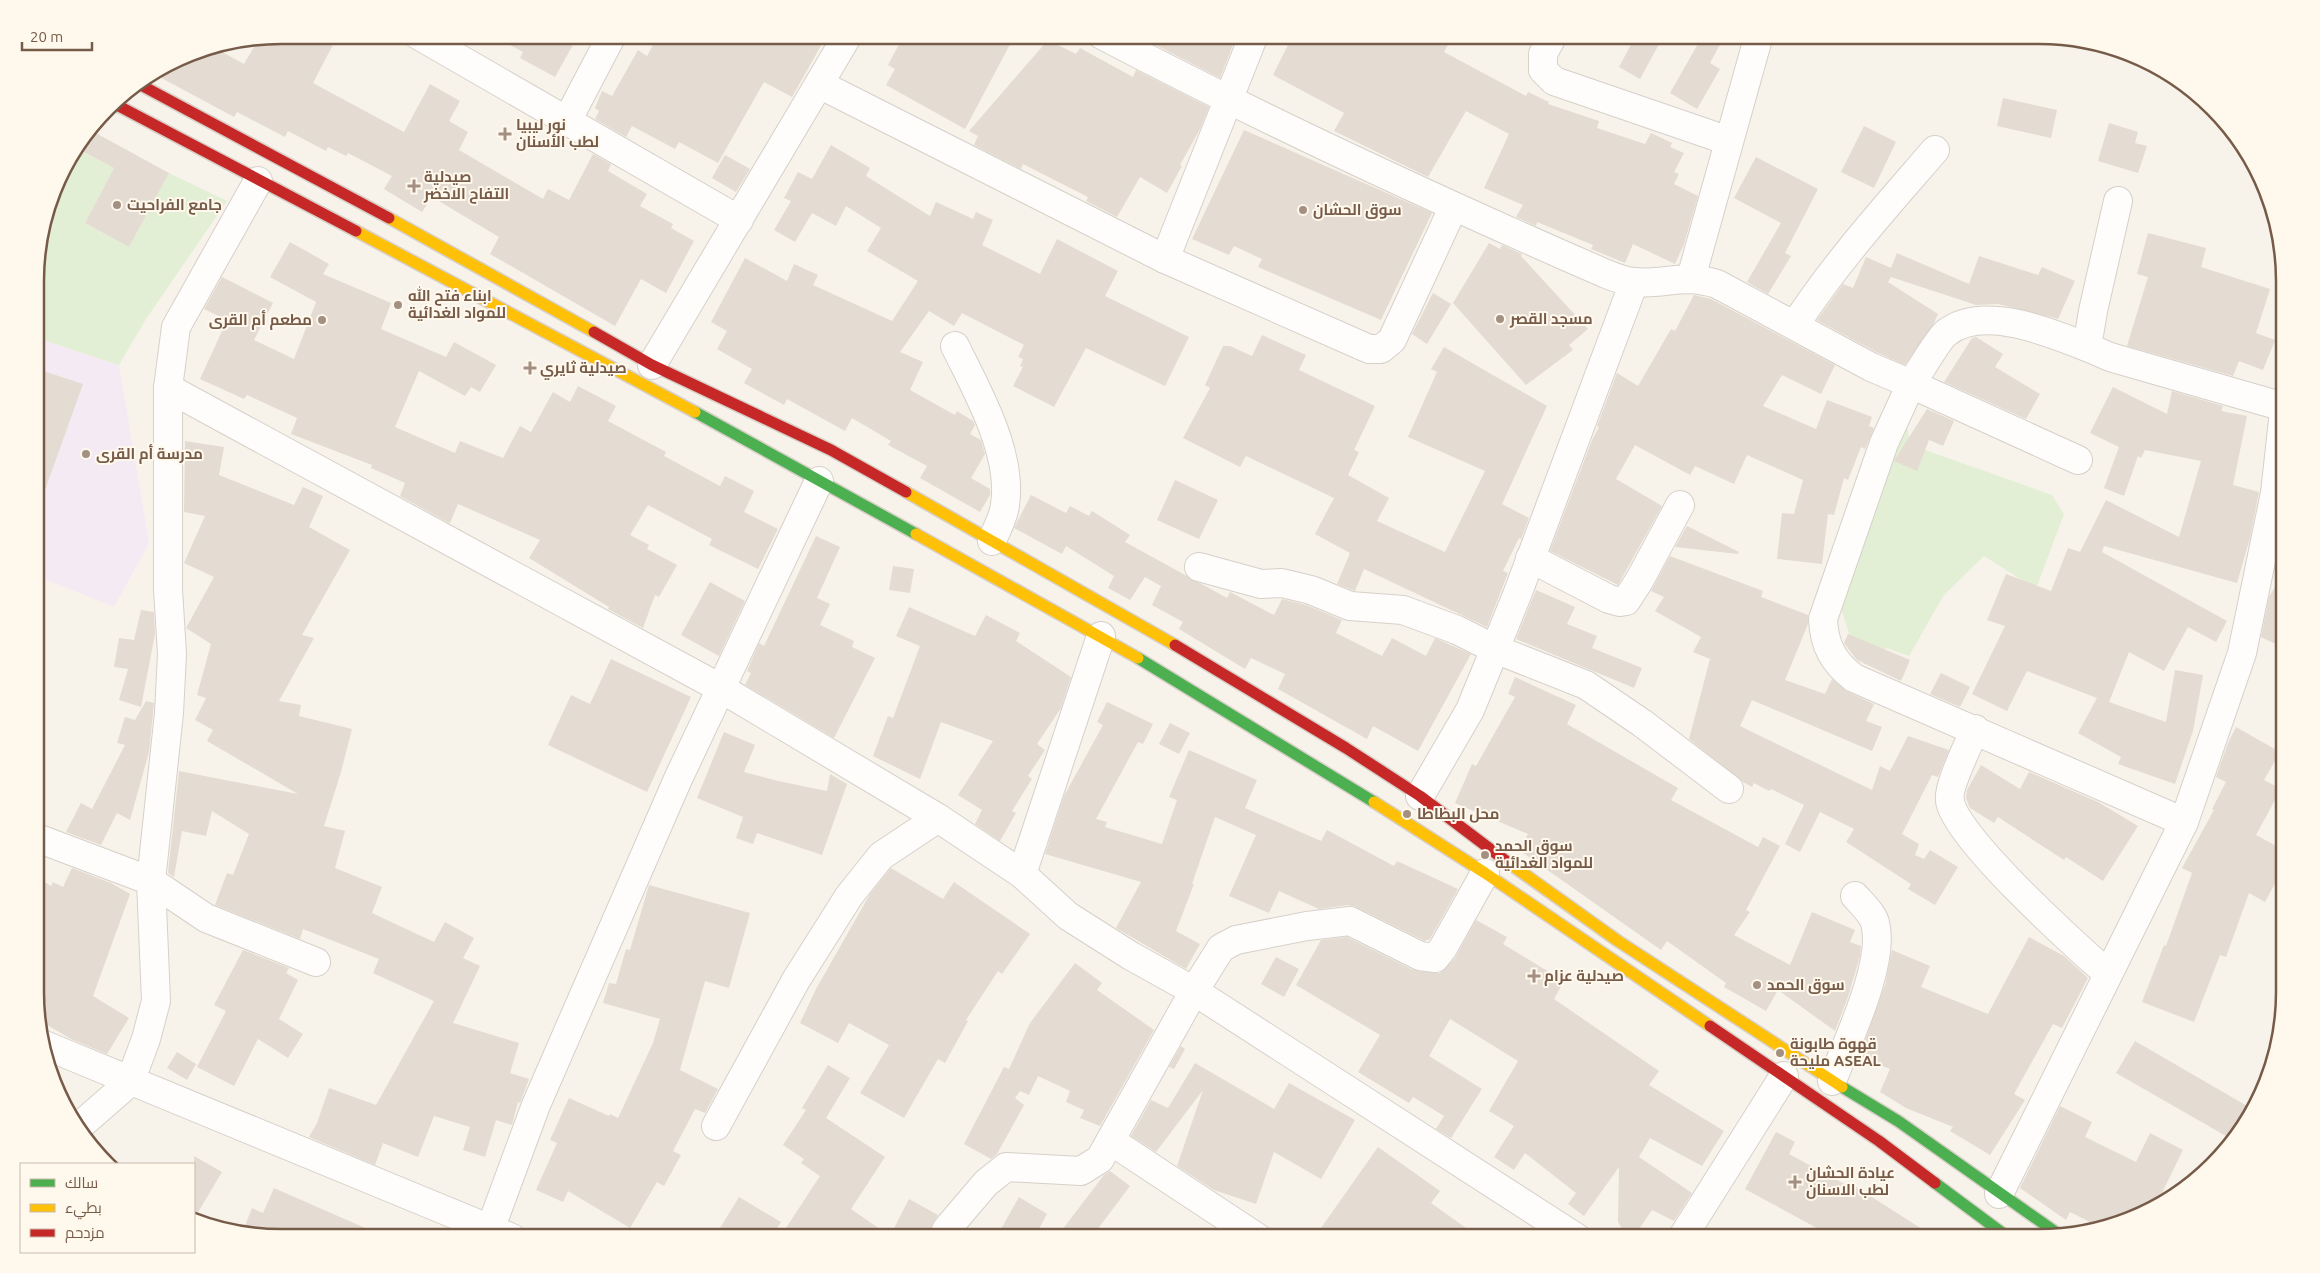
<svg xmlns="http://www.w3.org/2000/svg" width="2320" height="1273" viewBox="0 0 2320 1273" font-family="Ubuntu,Cairo,sans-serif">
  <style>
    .education { fill: #f4eaf3 }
    .green { fill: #e3efd5 }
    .building { fill: #e4dbd2 }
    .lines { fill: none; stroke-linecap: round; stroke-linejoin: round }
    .street-casing { stroke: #d6d0c9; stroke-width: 30 }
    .fast-casing { stroke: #d7cfc7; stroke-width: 14 }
    .slow-casing { stroke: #d7cfc7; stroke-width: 14 }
    .jam-casing { stroke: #d7cfc7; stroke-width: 14 }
    .street { stroke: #fefdfc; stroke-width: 28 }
    .fast { stroke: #4caf50; stroke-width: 11 }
    .slow { stroke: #ffc107; stroke-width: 11 }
    .jam { stroke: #c62828; stroke-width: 11 }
    .poi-dot { fill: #a49082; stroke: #fff8ec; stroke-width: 2 }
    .labels { text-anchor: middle; stroke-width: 4; stroke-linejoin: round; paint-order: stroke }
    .poi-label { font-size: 15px; font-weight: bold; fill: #775b49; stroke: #fff8ec; text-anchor: start }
    .rim { fill: none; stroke: #775b49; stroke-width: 2.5 }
  </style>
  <rect width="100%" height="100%" fill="#f7f3eb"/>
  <path class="education" d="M37,338l82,27 30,178 -35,64 -77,-31z"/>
  <g class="green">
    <path d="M78,149l36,19 -29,55 44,24 40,-74 58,28 -81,118 -27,46 -82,-27v-89l23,-77z"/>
    <path d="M1905,419l6,26 141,50 12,19 -28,75 -52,-33 -40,39 -35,61 -23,-8 -11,18 -20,-13 -17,-55z"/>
  </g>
  <g class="building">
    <path d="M281,35h57l-25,48 91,49 26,-48 30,17 -11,20 19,11 -9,18 84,49 5,-10 21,11 24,-46 18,10 -3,7 39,23 -7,12 33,18 -2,4 23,13 -28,52 -25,-14 -26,47 -125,-72 9,-17 -67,-40 -10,15 -38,-23 8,-13 -44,-23 -2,3 -18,-9 -2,4 -38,-20 -3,6 -48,-25 -3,5 -80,-43 33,-20 28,-6 29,16 14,-24z"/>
    <path d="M492,35h68l14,8 -19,34 -35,-19 3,-6z"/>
    <path d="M658,35h169l-35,62 -28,-15 -46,81 -39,-21 -4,7 -43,-23 -6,11 -31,-18 4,-8 -4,-3 7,-17 10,5 26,-46 9,6z"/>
    <path d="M904,35h111l-50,94 -79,-44 9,-16 -7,-4z"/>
    <path d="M1156,35h81l-17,43 -68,-35z"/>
    <path d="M1293,35h143l13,8 -5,9 82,44 2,-4 21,10 -1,2 51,17 -2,7 48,16 6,-11 21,10 -2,4 14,6 -10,19 5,2 -5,10 24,12 -14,48 -9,20 -42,-20 -8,19 -34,-14 2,-4 -56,-23 -1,4 -20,-9 7,-12 -39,-17 25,-54 -43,-23 -38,66 -94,-46 10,-18 -71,-38z"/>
    <path d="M1636,35h28l-24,44 -21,-12z"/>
    <path d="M1703,35h22l-15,28 10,6 -23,40 -27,-16z"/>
    <path d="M1048,40l28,14 4,-6 53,29 3,-7 73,37 -9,22 -20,36 2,1 -15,27 -27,-16 -23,40 -31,-16 2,-4 -65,-33 -2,5 -47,-24 4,-9 -9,-5z"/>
    <path d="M2003,98l54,12 -6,28 -54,-12z"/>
    <path d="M2109,123l29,9 -3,11 12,3 -9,27 -40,-12z"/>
    <path d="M1864,126l32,16 -22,46 -33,-16z"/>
    <path d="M1244,130l188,83 -51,107 -123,-53 4,-8 -28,-13 -5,9 -37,-16z"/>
    <path d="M92,131l77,42 -40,74 -44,-24 29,-55 -36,-19z"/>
    <path d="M831,145l39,23 -4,8 64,40 6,-14 37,17 3,-7 17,8 -11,25 58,29 17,-35 61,32 -13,25 84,41 -24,49 -79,-38 -32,59 -41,-21 10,-19 -3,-1 3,-7 -5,-2 6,-12 -62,-32 -8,13 -25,-15 -29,41 23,10 -13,28 45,25 2,-4 16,10 2,4 -5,9 11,6 4,14 -14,24 19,11v6l-10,17 -60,-34 7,-12 -39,-21 3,-4 -39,-23 -7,13 -58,-32 -3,6 -40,-22 8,-14 -35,-20 10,-18 -16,-9 34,-64 42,23 7,-17 24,11 -5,10 79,36 26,-40 -51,-30 14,-23 -35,-22 -10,20 -24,-13 -17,29 -21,-12 17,-29 -7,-3 14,-26 14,7z"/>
    <path d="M725,155l25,14 -14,23 -24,-14z"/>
    <path d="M1756,157l62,32 -33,64 6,3 -23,38 -21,-12 34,-59 -47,-25z"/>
    <path d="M2148,233l58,15 -5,19 69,22 -14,44 19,7 -12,30 -24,-9 -6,15 -106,-30 21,-69 -11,-3z"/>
    <path d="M290,242l39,22 -6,10 68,29 -10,26 65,28 8,-15 42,23 -16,27 -9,-5 -6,9 -46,-25 -24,56 60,26 5,-12 43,17 17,-32 11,6 22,-40 17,10 8,-16 38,20 -8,15 58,31 -2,4 56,30 5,-10 29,15 -10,21 34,17 -20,40 -49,-24 3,-6 -64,-34 -18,30 19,10 -2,4 30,16 -18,32 -4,-2 -12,33 -35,-19 1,-2 -80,-49 11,-18 -82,-36 -8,19 -3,-1 -47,-26 5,-13 -34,-15 1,-3 -81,-31 6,-16 -50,-23 -3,4 -44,-20 27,-59 -23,-11 18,-32 51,26 -19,37 40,19 22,-57 -46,-25z"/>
    <path d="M1489,243l11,6 2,-4 20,9 -1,2 67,73 -19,16 4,5 -47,35 -73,-82z"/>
    <path d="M1897,253l72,31 10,-28 59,19 4,-8 33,14 -17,38 -60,-15 -22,1 -85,-28 -3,5 50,32 -4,9 -29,42 -27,-12 -61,-33 26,-36 10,4 13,-31 25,11z"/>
    <path d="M1433,293l18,11 -24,40 -15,-10z"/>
    <path d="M1694,295l17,4 124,66 -14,29 -39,-19 -19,31 53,23 11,-29 45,17 -3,9 5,2 -9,21 -4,-2 -13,33 -4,-2 -10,37 -6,-1 -6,50 -45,-5 5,-46 12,1 9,-34 -56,-25 -13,29 -39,-18 -5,9 -55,-30 -19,34 46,27 -44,79 -68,-34 42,-111 7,-13 -2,-1 20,-53 21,13 33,-57 4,2z"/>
    <path d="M1262,335l44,20 -7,15 76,36 -21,44 5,2 -11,23 41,23 -12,23 68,31 40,-81 -77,-34 29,-65 -6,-3 13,-22 103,59 -45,98 27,14 -8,21 -2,-1 -16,33 5,2 -21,54 -123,-58 -9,22 -18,-7 13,-31 -35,-19 19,-36 -88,-42 -6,11 -57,-29 27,-50 -5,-3 18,-39h7l22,10z"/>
    <path d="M1976,337l27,17 -8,13 45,27 -14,25 -82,-37 28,-44z"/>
    <path d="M37,369l46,15 -43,120h-3z"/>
    <path d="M2113,387l54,27 5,-23 51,15 -2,5 26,5 -14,69 26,7 -9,46 -13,45 -133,-37 -2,6 125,69 -11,21 -28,-15 -24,44 -35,-19 -20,50 57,20 9,-52 28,5 -10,56 -18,53 -57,-20 3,-7 -43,-24 19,-35 -70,-27 -20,40 -35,-17 33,-68 -18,-6 19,-46 45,17 17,-43 12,4 26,-52 73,37 22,-76 -56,-11 -4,8 -3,-2 -14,40 -20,-8 15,-41 -29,-14z"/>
    <path d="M1927,409l27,12 -11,25 -14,-6 -12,31 -23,-10z"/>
    <path d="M185,441l39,6 -5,28 75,30 9,-18 20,9 -14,31 41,23 -48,85 12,3 -35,63 22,4 -2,11 53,13 -11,43 -17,54 21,5 -10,37 47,19 -10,26 62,29 11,-20 29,16 -11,20 17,8 -27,57 66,20 -9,30 19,6 -9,24 -2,-1 -6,23 -16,-5 -11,37 -22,-7 7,-23 -36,-11 -16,41 -35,-14 -8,22 -66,-28 8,-14 12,-35 47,17 58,-104 -61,-28 6,-14 -76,-30 -3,10 -85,-34 12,-32 6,2 16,-41 -37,-23 -6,25 -24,-5 -8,46 -6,-4 11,-102 119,23 -91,-53 6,-11 -18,-10 11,-22 -9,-3 14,-51 -25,-16 28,-51 -30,-14 21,-47 -21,-4z"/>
    <path d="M1175,480l43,20 -19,39 -42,-19z"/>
    <path d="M1031,495l35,18 4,-7 19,10 3,-5 38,24 -5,7 102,56 3,-6 44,23 8,-16 24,6 36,15 -6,13 46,23 10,-18 34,18 9,-18 36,16 -53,97 -45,-25 -6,13 -89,-50 7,-15 -34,-16 -6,11 -66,-40 4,-7 -31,-17 9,-19 -16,-9 -15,23 -22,-12 6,-12 -48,-30 -4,8 -48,-26z"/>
    <path d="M1687,526l52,26 -1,2 -63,-7z"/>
    <path d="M816,536l24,11 -23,51 13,6 -10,21 34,16 -2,6 23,11 -41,80 -89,-53 6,-12 -4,-2 12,-28 5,3z"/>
    <path d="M1670,556l93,35 -2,6 47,18v9l-23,56 40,14 7,-15 16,13 26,12 -8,17 16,6 -10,24 -120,-51 -12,26 132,64 8,-24 10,5 18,-35 41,14 -11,27 -6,-2 -30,59 17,10 -4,11 9,4 6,-9 28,17 -23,38 -27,-16 3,-5 -65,-42 8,-13 -34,-17 -20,40 -15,-8 19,-39 -33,-16 -2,2 -15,-8 -2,4 -9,-5 -54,-43 21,-80 -17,-7 8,-15 -46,-26 9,-14 -13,-6z"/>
    <path d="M893,566l21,3 -4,24 -21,-3z"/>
    <path d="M2284,571v77l-23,-11 8,-40z"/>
    <path d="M710,582l35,19 -26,55 -38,-21z"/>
    <path d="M1536,590l39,17 -8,17 30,12 -5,12 50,20 -8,20 -118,-49z"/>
    <path d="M909,607l66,29 11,-21 34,18 -4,8 55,36 -10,31 -24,36 8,6 -17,26 4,3 -20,32 4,2 -16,28 -25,-17 7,-14 -24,-15 35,-54 -52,-19 -21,57 -47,-23 15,-40 5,2 27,-72 -24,-10z"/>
    <path d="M141,610l13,2 1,22 -14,73 -22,-7 9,-31 -14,-2 5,-29 15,2z"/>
    <path d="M1848,634l62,26 -9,21 -44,-21 -13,-17z"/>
    <path d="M611,659l80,38 -44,95 -99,-47 23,-50 19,9z"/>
    <path d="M1941,673l29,14 -10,20 -30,-13z"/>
    <path d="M1515,677l61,28 -9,19 111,64 -7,12 87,47 5,-10 17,9 -34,64 4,2 -16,23 56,30 22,-53 43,18 -5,12 11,4 -1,10 -12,41 -13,34 -57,-41 -12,21 -42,-24 2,-4 -59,-42 -6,9 -142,-100 9,-16 -73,-31 17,-39 4,2 39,-69 -7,-3z"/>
    <path d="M146,701l8,2 -5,49 -19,68 -13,-7 -16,32 -35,-13 15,-29 11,6 33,-64 -8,-2 8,-26 10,3z"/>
    <path d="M1107,702l46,22 -10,20 -5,-2 -42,77 11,3 -2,5 57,17 15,-44 -8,-3 20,-47 68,30 -12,28 76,33 6,-11 67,36 3,-5 61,28 -28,50 -5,2 -69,-34 -8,-2 -29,4 -40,-18 -10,22 -40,-17 27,-61 -41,-18 -23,67h2l-18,47 24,13 -14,25 -70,-41 25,-46 -96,-28 19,-58 39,-71 -6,-3z"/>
    <path d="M1170,723l20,10 -11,21 -20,-10z"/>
    <path d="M2236,727l44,25 -16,28 17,9 -25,46 28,15v17l-19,35 -16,-9 -23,64 -6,-2 -26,67 -52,-20 22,-57 2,1 26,-73 -10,-5 32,-58 -2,-1 14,-27 -10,-5 12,-34z"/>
    <path d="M724,732l31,13 -11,27 34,9 49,10 3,-17 17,10 -25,71 -65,-22 -4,11 -17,-6 7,-21 -46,-19z"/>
    <path d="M1981,765l39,24 9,-17 69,30 40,24 -35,55 -37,-24 -2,3 -66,-43 -4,6 -24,-15 -4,-10 1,-8z"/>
    <path d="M72,868l39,15 19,11 -37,102 36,22 -22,36 -36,-15 -34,-20v-142l14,9 2,-4 10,5z"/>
    <path d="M891,868l52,31 11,-17 76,52 -28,40 -4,-3 -32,49 2,1 -23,42 -7,-4 -34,59 -44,-25 29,-48 -40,-22 -11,20 -38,-20 16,-34 54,-95z"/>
    <path d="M649,885l101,28 -21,75 -24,-7 -25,89 38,19 -13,24 -10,-4 -22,42 8,4 -17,31 -7,-4 -27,46 -62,-37 -5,11 -27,-12 21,-47 -7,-3 19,-42 40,18 1,-2 8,4 35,-75 7,-24 -57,-16 6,-20 7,1 10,-35 4,1z"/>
    <path d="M1476,920l31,17 -4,7 61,37 -10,18 105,72 -10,14 75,46 -22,35 -52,-28 -11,19 53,36 -18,28 -22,-11 -15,22 -9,1 -6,-4 -4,-7 1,-55 -35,49 -16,-12 8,-11 -51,-40 -11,17 -20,-13 20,-31 -25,-15 29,-50 -68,-42 -21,37 53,33 -31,49 -15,-9 8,-13 -31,-19 -4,6 -51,-31 22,-37 -84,-50 25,-45 26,-3 66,33 27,3 15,-15z"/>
    <path d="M2029,937l35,19 24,22 -26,50 -9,-4 -39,70 11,6 -35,55 -40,-24 3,-4 -47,-19 -26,-16 10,-23 -31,-12 26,-72 7,-35 38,16 -9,21 67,27z"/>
    <path d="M243,950l46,18 -3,5 12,7 -19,39 24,15 -15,24 -30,-19 -24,47 -37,-19 29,-56 -12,-6z"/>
    <path d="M1276,957l23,12 -15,28 -23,-13z"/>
    <path d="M1075,963l27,20 -5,7 57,40 -54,96 -20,-8 4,-8 -18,-8 4,-11 -32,-15 -9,19 -9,-4 -5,7 9,7 -27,49 -6,5 -27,-15 40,-77 5,2 21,-46z"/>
    <path d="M2135,1041l119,69 -21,30 -117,-67z"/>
    <path d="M1181,1046l4,3 -11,20 -5,-2z"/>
    <path d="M177,1052l19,12 -9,16 -20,-12z"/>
    <path d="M1195,1063l79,46 15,-26 66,37 -34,59 -47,-27 -18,52 -42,-14 -37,-24 26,-76 -47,62 -25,-16 20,-36 17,8z"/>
    <path d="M828,1065l22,13 -24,40 59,39 -34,52 39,27 19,-37 29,16 -7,12v11h-131l-14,-10 34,-52 -19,-13 3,-4 -21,-14 23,-35 -4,-2z"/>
    <path d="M2060,1106l32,16 -7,15 51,25 14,-29 33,17 -28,57 -37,18 -16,3 -32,-16 -4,8 -46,-32z"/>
    <path d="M1776,1132l19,10 -6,12 59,32 2,-3 86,55h-101l-90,-49z"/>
    <path d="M1378,1147l62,44 -9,12 49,35h-166z"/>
    <path d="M194,1156l28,16 -28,47z"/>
    <path d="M1110,1171l20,15 -39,52h-35l48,-63z"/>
    <path d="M274,1188l114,50h-107l-39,-5 10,-25 11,5z"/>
    <path d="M739,1197l42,25 -10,16h-34l-17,-10z"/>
    <path d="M1019,1197l28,17 -13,24h-38z"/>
  </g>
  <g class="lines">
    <g class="street-casing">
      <g id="street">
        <path d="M418,35l321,185"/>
        <path d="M1102,35c164,86 332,164 502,238 10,4 19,8 30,9 32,3 48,-9 83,2l154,83 40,17 -27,59 -61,176c1,26 10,43 31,59l330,144"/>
        <path d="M1553,35l-10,19v16l11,11 175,60"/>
        <path d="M819,84l346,175 204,90h12l11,-9 61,-132"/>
        <path d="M567,121l45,-86"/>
        <path d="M2118,201l-25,110 -6,36 23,10 174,50"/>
        <path d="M1165,259l89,-224"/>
        <path d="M1691,278l68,-243"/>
        <path d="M1795,325c41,-63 91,-118 140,-175"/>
        <path d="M955,346c22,45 58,107 50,159 -1,12 -9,25 -13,36"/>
        <path d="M652,365l196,-330"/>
        <path d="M168,388l554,301 216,129 84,56 46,42 63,40 63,35 383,247"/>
        <path d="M2078,460l-167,-76c8,-11 27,-45 35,-51 36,-29 103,-1 141,14"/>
        <path d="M1530,558l79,41 11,3 6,-1 13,-20 41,-76"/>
        <path d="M1199,567l62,17 21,-1 29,7 39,16 53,4 54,20 38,19 91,36 56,38 87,66"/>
        <path d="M1975,729c-6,15 -28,58 -25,72 5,36 126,145 158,173"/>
        <path d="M1420,796l50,-86 47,-115 117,-313"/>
        <path d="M37,838l114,43 55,37 110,44"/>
        <path d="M1022,874l79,-238"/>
        <path d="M42,1044l470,194"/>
        <path d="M1832,1081c15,-39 54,-119 43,-158 -2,-9 -14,-20 -20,-27"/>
        <path d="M716,1126l80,-146 53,-84 32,-40 57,-38"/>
        <path d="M76,1129l54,-47 16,-43 10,-38 -5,-120 18,-168 3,-59 -4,-65v-201l8,-61 82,-146"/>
        <path d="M1111,1141l147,97"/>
        <path d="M1999,1194l185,-372 58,-169 33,-160 9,-82"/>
        <path d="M946,1230l40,-47 20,-16 75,4 19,-12 94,-168 27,-43 15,-8 71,-14 43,-5 70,35 15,2 8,-10 42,-75"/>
        <path d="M487,1238l49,-133 142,-326 141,-298"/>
        <path d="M1682,1238l102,-162"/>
      </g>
    </g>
    <g class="fast-casing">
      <g id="fast">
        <path d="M695,412l221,122"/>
        <path d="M1138,658l236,144"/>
        <path d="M1842,1087l56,34 163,115"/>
        <path d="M1935,1183l74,55"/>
      </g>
    </g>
    <g class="slow-casing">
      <g id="slow">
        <path d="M389,218l205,114"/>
        <path d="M356,231l339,181"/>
        <path d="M906,492l269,153"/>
        <path d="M916,534l222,124"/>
        <path d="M1374,802l111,71 225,153"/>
        <path d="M1506,861l112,80 224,146"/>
      </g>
    </g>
    <g class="jam-casing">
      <g id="jam">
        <path d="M139,84l250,134"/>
        <path d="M113,103l243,128"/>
        <path d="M594,332l58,33 179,85 75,42"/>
        <path d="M1175,645l171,103 74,48 86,65"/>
        <path d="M1710,1026l169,115 56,42"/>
      </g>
    </g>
    <use href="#street" class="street"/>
    <use href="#fast" class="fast"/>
    <use href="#slow" class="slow"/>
    <use href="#jam" class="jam"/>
  </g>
  <g class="poi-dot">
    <path d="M502.5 126.5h5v5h5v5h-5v5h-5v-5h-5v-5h5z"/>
    <path d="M411.5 178.5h5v5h5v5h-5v5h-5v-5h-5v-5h5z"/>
    <circle cx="117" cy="205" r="5"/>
    <circle cx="1303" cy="210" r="5"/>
    <circle cx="398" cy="305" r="5"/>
    <circle cx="1500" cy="319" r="5"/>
    <circle cx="322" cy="320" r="5"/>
    <path d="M527.5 360.5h5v5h5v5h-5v5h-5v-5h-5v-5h5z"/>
    <circle cx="86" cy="454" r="5"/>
    <circle cx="1407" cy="814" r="5"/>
    <circle cx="1485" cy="855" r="5"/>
    <path d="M1531.5 968.5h5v5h5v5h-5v5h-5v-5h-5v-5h5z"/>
    <circle cx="1757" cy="985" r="5"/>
    <circle cx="1780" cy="1053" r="5"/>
    <path d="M1792.5 1174.5h5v5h5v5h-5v5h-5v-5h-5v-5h5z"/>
  </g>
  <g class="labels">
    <g class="poi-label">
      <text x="516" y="130">نور ليبيا<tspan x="516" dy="17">لطب الأسنان</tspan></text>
      <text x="424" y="182">صيدلية<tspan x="424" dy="17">التفاح الاخضر</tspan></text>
      <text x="127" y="210">جامع الفراحيت</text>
      <text x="1313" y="215">سوق الحشان</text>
      <text x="408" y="301">ابناء فتح الله<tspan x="408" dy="17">للمواد الغدائية</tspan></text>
      <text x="1510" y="324">مسجد القصر</text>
      <text x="312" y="325" text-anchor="end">مطعم أم القرى</text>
      <text x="540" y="373">صيدلية ثايري</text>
      <text x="96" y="459">مدرسة أم القرى</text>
      <text x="1417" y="819">محل البطاطا</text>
      <text x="1495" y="851">سوق الحمد<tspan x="1495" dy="17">للمواد الغدائية</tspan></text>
      <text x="1544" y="981">صيدلية عزام</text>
      <text x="1767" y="990">سوق الحمد</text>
      <text x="1790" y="1049">قهوة طابونة<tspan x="1790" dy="17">مليحة ASEAL</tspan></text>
      <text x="1806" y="1178">عيادة الحشان<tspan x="1806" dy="17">لطب الاسنان</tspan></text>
    </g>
  </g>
  <path d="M0 0H2320V1273H0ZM281 44H2039A237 237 0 0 1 2276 281V992A237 237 0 0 1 2039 1229H281A237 237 0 0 1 44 992V281A237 237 0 0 1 281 44Z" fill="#fff8ec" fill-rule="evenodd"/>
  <path class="rim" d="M281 44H2039A237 237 0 0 1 2276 281V992A237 237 0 0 1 2039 1229H281A237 237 0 0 1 44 992V281A237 237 0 0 1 281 44Z"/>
  <rect x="20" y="1163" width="175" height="90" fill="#fff8ec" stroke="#c9b9ab"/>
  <rect x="30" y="1179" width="25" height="8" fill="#4caf50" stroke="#c9b9ab"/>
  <text x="65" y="1188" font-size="15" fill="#775b49">سالك</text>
  <rect x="30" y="1204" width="25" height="8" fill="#ffc107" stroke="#c9b9ab"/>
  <text x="65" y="1213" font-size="15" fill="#775b49">بطيء</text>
  <rect x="30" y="1229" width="25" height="8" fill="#c62828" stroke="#c9b9ab"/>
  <text x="65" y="1238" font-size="15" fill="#775b49">مزدحم</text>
  <path d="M22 42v8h70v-8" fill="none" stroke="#775b49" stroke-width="2.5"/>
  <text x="30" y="42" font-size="15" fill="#775b49" stroke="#fff8ec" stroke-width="4" paint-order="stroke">20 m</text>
</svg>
